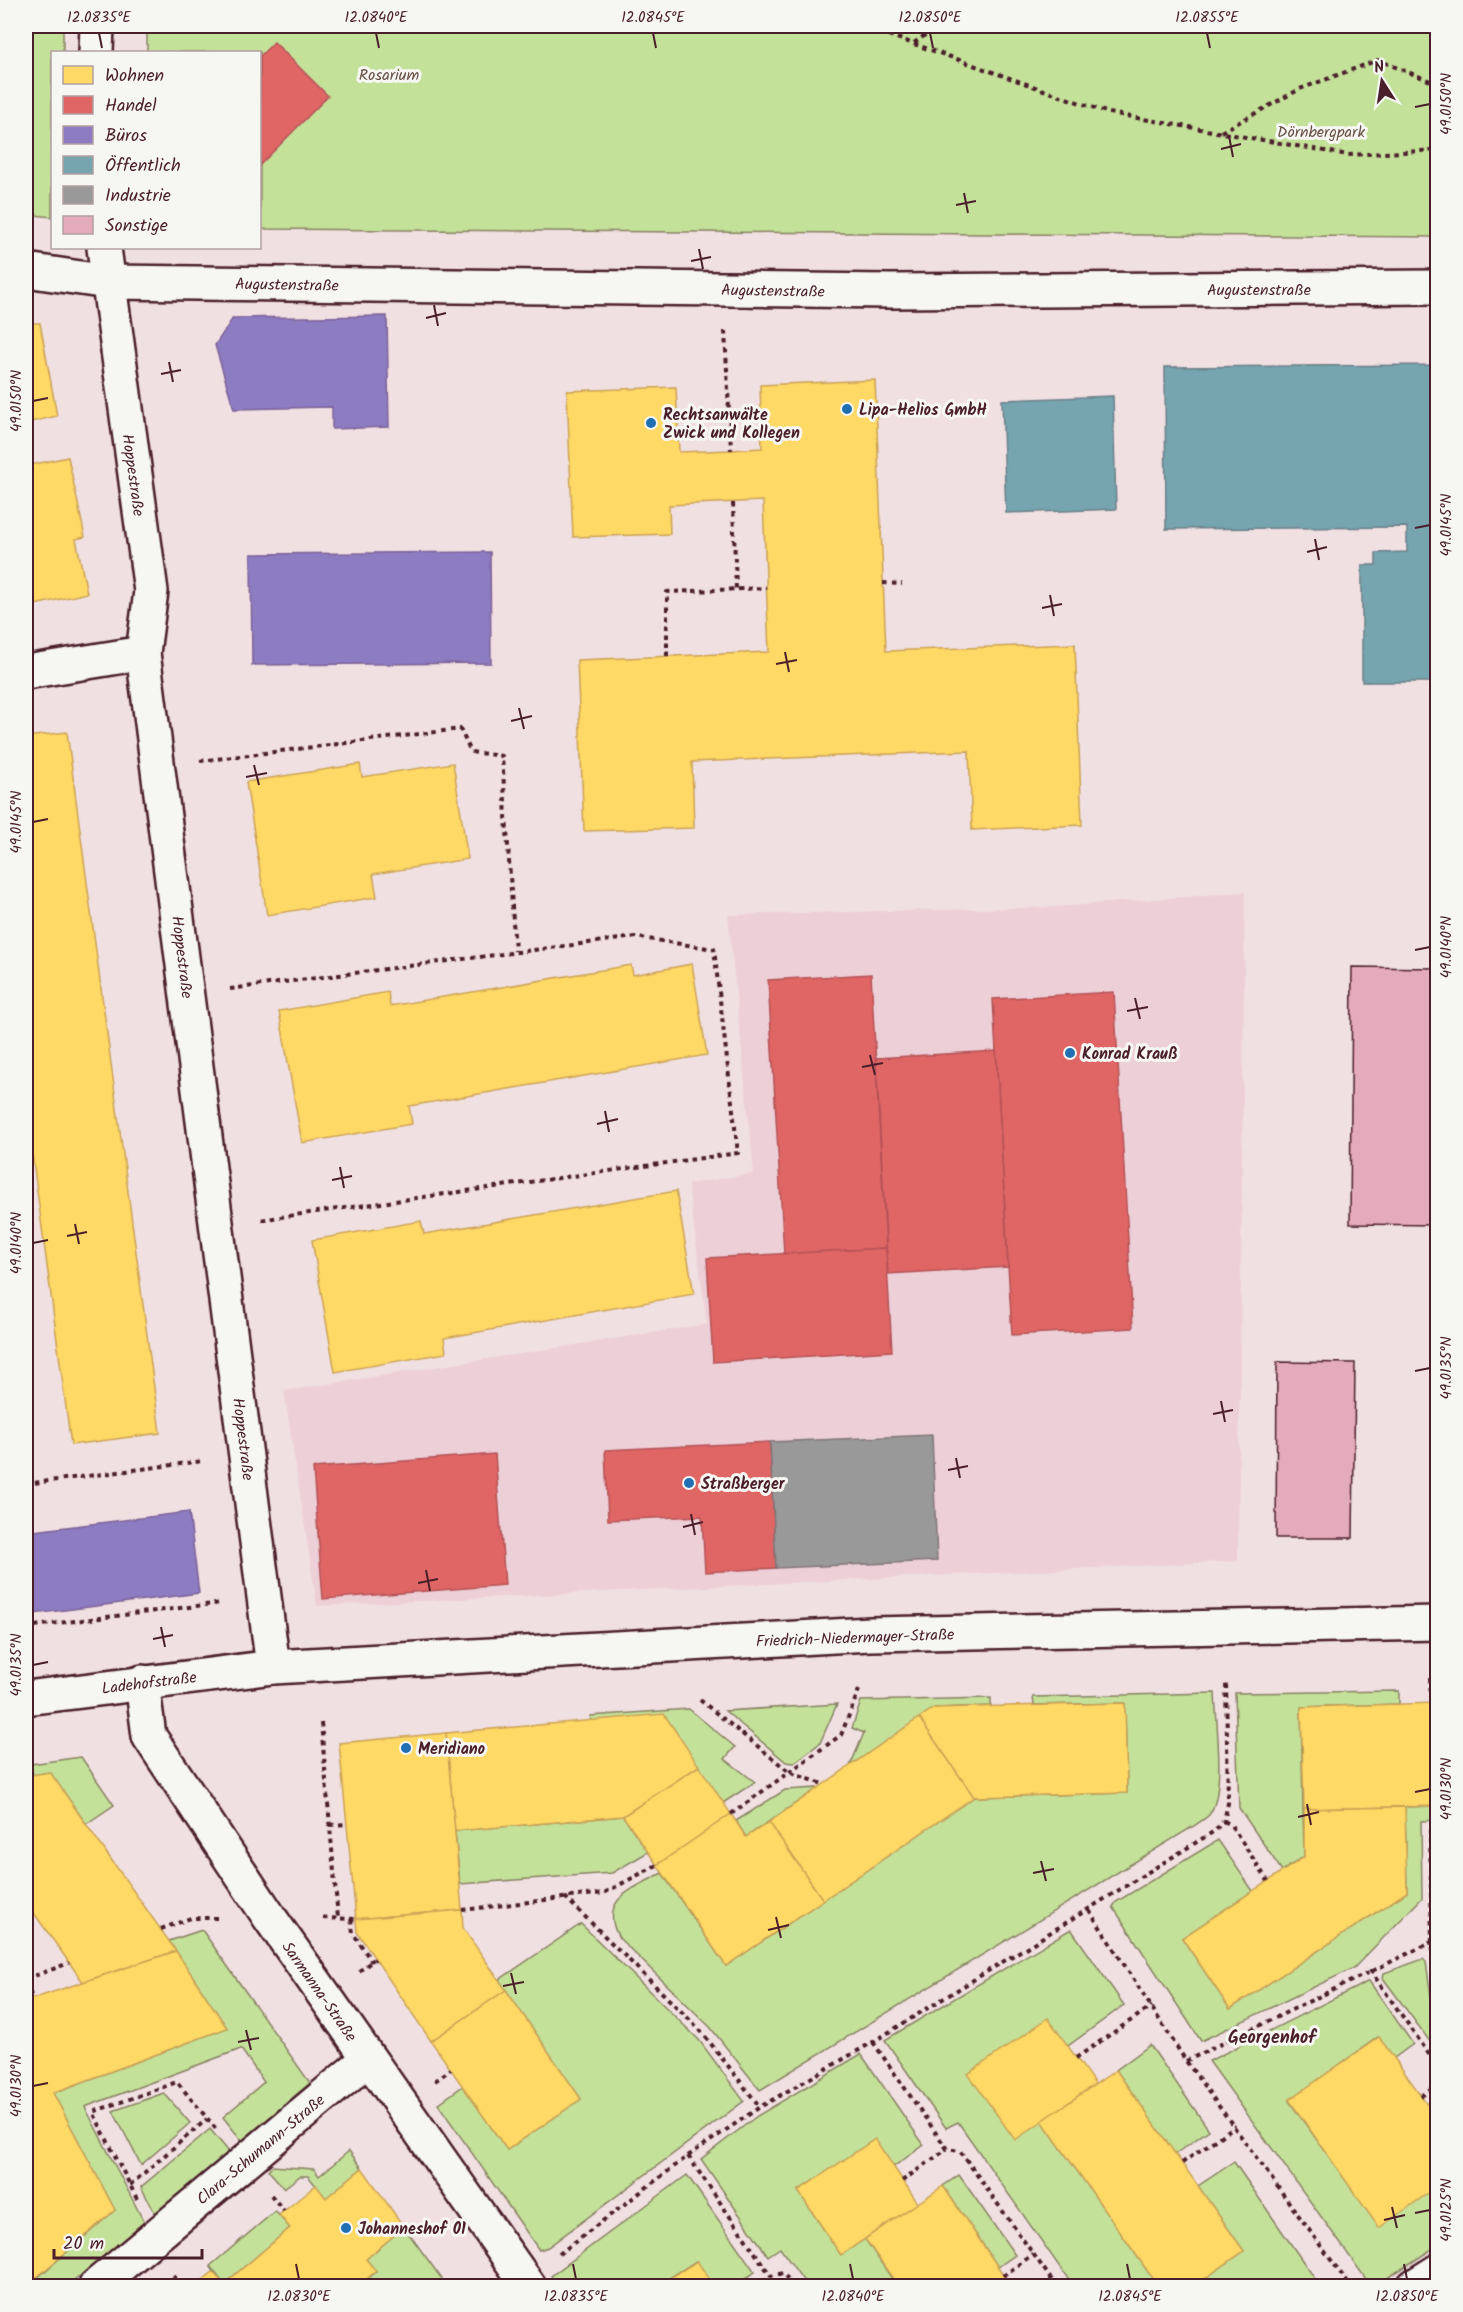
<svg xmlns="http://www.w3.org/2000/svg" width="1463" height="2312" viewBox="0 0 1463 2312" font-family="Kalam,sans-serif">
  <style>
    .built { fill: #edd0d7 }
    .green { fill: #c4e199; stroke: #878062; stroke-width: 1.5 }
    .homes { fill: #ffd966; stroke: #c9a154; stroke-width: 1.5 }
    .shops { fill: #e06666; stroke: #b35154; stroke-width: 1.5 }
    .offices { fill: #8e7cc3; stroke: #7a6095; stroke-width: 1.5 }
    .public { fill: #76a5af; stroke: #697d87; stroke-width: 1.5 }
    .industry { fill: #999; stroke: #817478; stroke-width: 1.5 }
    .building { fill: #e4abbc; stroke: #4a1f2b; stroke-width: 1.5 }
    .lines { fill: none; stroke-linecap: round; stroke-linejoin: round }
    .street-casing { stroke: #4a1f2b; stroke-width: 38 }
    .path { stroke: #4a1f2b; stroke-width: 4; stroke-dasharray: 4.5 4.5; stroke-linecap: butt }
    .street { stroke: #f6f6f2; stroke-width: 33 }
    .ticks { fill: none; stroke: #4a1f2b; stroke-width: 2 }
    .poi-dot { fill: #1f6fb2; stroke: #f6f6f2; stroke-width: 2 }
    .labels { text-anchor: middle; stroke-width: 6; stroke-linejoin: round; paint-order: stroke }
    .park-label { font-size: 16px; fill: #685046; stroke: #f6f6f2 }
    .street-label { font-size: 16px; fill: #4a1f2b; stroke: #f6f6f2 }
    .poi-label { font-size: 16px; font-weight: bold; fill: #4a1f2b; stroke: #f6f6f2; text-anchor: start }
    .neighbourhood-label { font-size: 18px; font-weight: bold; fill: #4a1f2b; stroke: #f6f6f2 }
    .neatline { fill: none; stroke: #4a1f2b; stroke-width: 2 }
    .ticks-label { font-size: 15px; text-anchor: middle; fill: #4a1f2b }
  </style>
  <rect width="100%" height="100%" fill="#f1e0e2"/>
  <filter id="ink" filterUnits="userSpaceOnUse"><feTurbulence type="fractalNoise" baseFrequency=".0167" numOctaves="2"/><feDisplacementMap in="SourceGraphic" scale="12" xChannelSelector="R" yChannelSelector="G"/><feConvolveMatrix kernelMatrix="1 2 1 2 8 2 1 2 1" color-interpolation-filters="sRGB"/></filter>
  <g filter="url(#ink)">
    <path class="built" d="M1245,892l-7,669 -921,45 -33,-215 423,-67 -19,-140 66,-11 -26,-258 327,-8z"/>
    <g class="green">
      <path d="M26,26h37v26h-11v165l-26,-3z"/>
      <path d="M147,26h1290v211l-1177,-8v-177h-113z"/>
      <path d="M1399,1691v13l-98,3 3,150 -22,14 -43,-63 -4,-115z"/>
      <path d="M1215,1693c1,28 11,101 -6,122 -4,4 -11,8 -15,11l-434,264 -50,-63 -91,-89c-22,-40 15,-49 43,-65l64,93 248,-169 153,-4 -2,-90 -91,2 -1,-8z"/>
      <path d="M991,1698v8l-57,2 -84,58 14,-33 -12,-5 9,-27z"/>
      <path d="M837,1704l-17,39 -26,20 -8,-1 -61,-51z"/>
      <path d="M689,1709l46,38 -10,12 30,23 -32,21 -132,-82 -1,-5z"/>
      <path d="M81,1757l33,48 -28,19 -36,-52 -17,3 -2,-11z"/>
      <path d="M818,1788l-72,49 -10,-16 49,-31z"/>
      <path d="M1437,1806v14l-16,1 1,77 -68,70 -153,73 -88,-134 3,-5 102,-62 35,51 -71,47 48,71 177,-117 -2,-85z"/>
      <path d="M623,1816l25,36 -36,21 -152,11 -5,-53z"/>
      <path d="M581,1924l118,116 45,61 -196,146 -9,3 -101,-146 25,-18 44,64 74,-51 -82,-119z"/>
      <path d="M1071,1929l53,76 -56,41 -26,75 116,165h-85l-115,-164 -12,6 -61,-88z"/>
      <path d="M202,1930l108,153 -68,58 -19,-24 41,-35 -23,-33 -156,58 59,115 -76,64h-42v-28l11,20 78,-68 -62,-117 174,-65 -58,-87z"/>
      <path d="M1423,1959l3,3 11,75v9l-3,1 -51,-69 1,-5z"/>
      <path d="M1369,1981l44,63 -19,14 -16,-21 -89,64 90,126 58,-41v60l-62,40h-4l-162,-225z"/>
      <path d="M1150,2045l59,85 -34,24 -59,-84z"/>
      <path d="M861,2054l63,91 -31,22 -19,-27 -76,51 43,64 24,-16 32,47h-90l-27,-38 -12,8 -67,-97 56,-43z"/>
      <path d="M164,2093l26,30 -49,42 -28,-54z"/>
      <path d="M210,2129l19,23 -74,61 -14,-26z"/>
      <path d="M349,2151l13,17 -36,30 -18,-22h-8l-16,12 -16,-18 4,-4 42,3 5,7z"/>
      <path d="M1234,2162l86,124h-126l50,-35 -46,-65z"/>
      <path d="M687,2175l68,97 -21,14h-20l-18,-25 -39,25h-99l-7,-10z"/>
      <path d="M959,2175l56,80 -17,12 -55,-81z"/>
      <path d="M275,2211l15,17 -66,56 -14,-18z"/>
      <path d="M404,2227l43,59h-88l17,-14 -10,-13z"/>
    </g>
    <g class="homes">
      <path d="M26,323h14l17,93 -31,7z"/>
      <path d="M875,380l11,271 189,-7 7,181 -110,5 -3,-79 -277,11 2,66 -110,3 -7,-171 192,-8 -6,-151 -94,4 1,29 -97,3 -6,-146 109,-4 3,65 52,-2 31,-2 -2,-63z"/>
      <path d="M68,457l17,80 -9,2 11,54 -61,14v-141z"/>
      <path d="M67,732l93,701 -89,12 -45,-337v-371z"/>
      <path d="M453,763l15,96 -95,15 4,23 -110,18 -21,-133 114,-18 2,13z"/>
      <path d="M692,964l15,91 -298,51 3,18 -110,19 -23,-132 109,-19 2,14 241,-41 2,10z"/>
      <path d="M676,1191l18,103 -250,44 2,15 -111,19 -23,-132 109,-19 3,13z"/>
      <path d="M1125,1703l2,90 -153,4 -55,-79 15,-10z"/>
      <path d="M1438,1703v103l-134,3 -3,-102z"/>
      <path d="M664,1714l35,52 -76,50 -168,15 -9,-98z"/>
      <path d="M919,1718l55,79 -151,103 -54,-78z"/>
      <path d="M446,1733l16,177 -106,9 -17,-176z"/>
      <path d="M699,1766l32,48 -74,51 -34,-49z"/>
      <path d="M50,1772l36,52 90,127 -93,31 -57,-80v-126z"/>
      <path d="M1405,1807l2,85 -177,117 -48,-71 122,-81v-48z"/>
      <path d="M731,1814l15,23 23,-15 54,78 -97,66 -69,-101z"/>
      <path d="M462,1910l1,18 43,62 -75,51 -74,-109 -1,-13z"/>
      <path d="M176,1951l51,77 -174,65 62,117 -79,68 -10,-20v-257z"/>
      <path d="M506,1990l75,109 -74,51 -76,-109z"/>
      <path d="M1048,2018l47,66 -80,56 -47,-66z"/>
      <path d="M1379,2037l59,82v67l-59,42 -90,-128z"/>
      <path d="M1116,2070l128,181 -50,35h-36l-116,-165z"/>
      <path d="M875,2139l43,64 -77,52 -43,-64z"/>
      <path d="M362,2168l42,59 -38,32 10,12 -17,15h-164l18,-14 11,12 66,-56 -11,-13 5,-4 32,-26 10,13z"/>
      <path d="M943,2186l55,81 13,19h-113l-33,-47z"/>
      <path d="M697,2261l17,25h-57z"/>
    </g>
    <g class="shops">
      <path d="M274,42l54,54 -68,69v-109z"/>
      <path d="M871,974l15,274 -102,6 -16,-274z"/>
      <path d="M1114,992l19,336 -121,7 -19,-336z"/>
      <path d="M996,1051l12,216 -120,7 -12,-216z"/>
      <path d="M886,1248l6,103 -179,11 -6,-104z"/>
      <path d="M770,1442l6,126 -71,4 -3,-56 -94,4 -3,-70z"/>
      <path d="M495,1454l10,131 -182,14 -10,-131z"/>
    </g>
    <g class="offices">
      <path d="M387,316l2,111 -57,2v-22l-98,2 -19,-64 18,-27z"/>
      <path d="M490,552l1,111 -239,2 -1,-111z"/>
      <path d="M189,1512l10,81 -173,22v-83z"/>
    </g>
    <g class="public">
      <path d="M1437,340h1v342h-76v-117h14v-12l31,-1v-25l-241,2 -1,-162 272,-2z"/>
      <path d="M1113,396l3,113 -110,4 -4,-113z"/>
    </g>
    <path class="industry" d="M932,1435l5,126 -161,7 -6,-126z"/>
    <g class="building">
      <path d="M1352,967l86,1v257l-88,-1z"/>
      <path d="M1277,1362l78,1 -2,175h-77z"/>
    </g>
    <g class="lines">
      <g class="street-casing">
        <g id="street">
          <path d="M96,52l1,-26"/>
          <path d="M104,248l47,343 -8,62 130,1014"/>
          <path d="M26,270l82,12 783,9 547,-4"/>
          <path d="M26,672l117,-19"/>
          <path d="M142,1682l7,54 121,182 259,368"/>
          <path d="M26,1698l247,-31 597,-33 568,-11"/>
          <path d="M96,2286l272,-227"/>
          <path d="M1414,2286l24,-15"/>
        </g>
      </g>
      <g class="path">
        <path d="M863,26l246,87 239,42 90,-5"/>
        <path d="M914,43l24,-17"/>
        <path d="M1221,132l79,-43 78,-29 60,24"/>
        <path d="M725,331l6,119"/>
        <path d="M733,503l3,87"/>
        <path d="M883,583l19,1"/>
        <path d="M667,656v-64l99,-4"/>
        <path d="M200,761l260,-32 11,23 31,4 13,195"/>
        <path d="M230,989l405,-52 79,12 24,204 -479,67"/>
        <path d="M26,1484l177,-23"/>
        <path d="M26,1627l195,-24"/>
        <path d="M1430,1678l1,26"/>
        <path d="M700,1700l91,73 32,11"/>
        <path d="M321,1723l17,195"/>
        <path d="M731,1814l110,-79 18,-45"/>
        <path d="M1224,1821l7,4 37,56"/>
        <path d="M330,1825l17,-1"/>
        <path d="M1438,1828l-8,1 2,114 6,49"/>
        <path d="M565,1897l136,134 59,76"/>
        <path d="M462,1910l142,-17 53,-28"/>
        <path d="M1089,1910l97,151 164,225"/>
        <path d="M323,1918l33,1"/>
        <path d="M351,1919l2,14 19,29"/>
        <path d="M161,1929l30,-11h26"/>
        <path d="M26,1968l4,9"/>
        <path d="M1370,1970l68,97"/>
        <path d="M359,1971l16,-12"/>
        <path d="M26,1979l43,-16"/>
        <path d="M26,1983l6,15"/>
        <path d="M873,2042l74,107 13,2 96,135"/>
        <path d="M1076,2058l76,-52"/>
        <path d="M1186,2061l252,-122"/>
        <path d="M435,2081l16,-12"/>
        <path d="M1421,2096l17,-11"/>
        <path d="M688,2156l83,120 12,-3 10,13"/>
        <path d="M1182,2163l53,-37"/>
        <path d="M902,2181l45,-32"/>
        <path d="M130,2185l77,-66"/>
        <path d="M271,2195l13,16"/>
        <path d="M137,2199l-44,-87 84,-30 39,47"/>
        <path d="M559,2254l129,-98 72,-49 113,-65 340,-210 11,-11 4,-18 -2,-122"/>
        <path d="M173,2275l9,11"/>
        <path d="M1003,2276l30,-22"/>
        <path d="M755,2286l16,-10"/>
      </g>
      <use href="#street" class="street"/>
    </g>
  </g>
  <path class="ticks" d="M99,33l3,15M376,33l3,15M653,33l3,15M930,33l3,15M1207,33l3,15M1415,107l15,-3M1229,136l4,21M1221,149l20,-5M964,193l4,20M956,205l20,-4M699,249l4,20M691,261l20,-4M434,305l4,21M426,318l20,-5M169,362l4,20M161,374l20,-4M33,401l15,-3M1415,528l15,-3M1315,539l4,21M1307,552l20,-5M1050,595l4,21M1042,608l20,-4M785,652l4,20M776,664l21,-4M519,708l5,21M511,721l21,-5M254,765l5,20M246,777l21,-4M33,822l15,-3M1415,950l15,-3M1135,998l5,21M1127,1011l21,-4M870,1055l5,20M862,1067l21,-4M605,1111l4,21M597,1124l21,-5M340,1167l4,21M332,1180l20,-4M75,1224l4,20M67,1236l20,-4M33,1243l15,-3M1415,1371l15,-3M1221,1401l4,21M1213,1414l20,-4M956,1458l4,20M948,1470l20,-4M691,1514l4,21M683,1527l20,-5M426,1570l4,21M418,1583l20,-4M161,1627l4,20M153,1639l20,-4M33,1665l15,-3M1415,1792l15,-3M1307,1804l4,21M1298,1817l21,-5M1041,1861l5,20M1033,1873l21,-4M776,1917l5,21M768,1930l21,-5M511,1973l5,21M503,1986l21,-4M246,2030l5,20M238,2042l21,-4M33,2086l15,-3M1392,2207l5,21M1415,2213l15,-3M1384,2220l21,-5M296,2264l3,15M573,2264l3,15M850,2264l3,15M1127,2264l3,15M1404,2264l3,15"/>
  <g class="poi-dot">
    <circle cx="847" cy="409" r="6"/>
    <circle cx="651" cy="423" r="6"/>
    <circle cx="1070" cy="1053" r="6"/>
    <circle cx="689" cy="1483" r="6"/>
    <circle cx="406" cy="1748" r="6"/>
    <circle cx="346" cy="2228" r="6"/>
  </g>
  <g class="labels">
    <g class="park-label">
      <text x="389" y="80">Rosarium</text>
      <text x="1321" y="137">Dörnbergpark</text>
    </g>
    <g class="street-label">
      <text transform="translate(287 284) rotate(1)" y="6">Augustenstraße</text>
      <text x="1259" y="295">Augustenstraße</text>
      <text transform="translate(773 290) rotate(1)" y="6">Augustenstraße</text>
      <text transform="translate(134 475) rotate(82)" y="6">Hoppestraße</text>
      <text transform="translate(183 957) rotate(83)" y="6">Hoppestraße</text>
      <text transform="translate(244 1439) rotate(83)" y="6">Hoppestraße</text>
      <text transform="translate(855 1637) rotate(-2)" y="6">Friedrich-Niedermayer-Straße</text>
      <text transform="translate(149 1682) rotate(-7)" y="6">Ladehofstraße</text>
      <text transform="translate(320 1991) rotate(55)" y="6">Sarmanna-Straße</text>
      <text transform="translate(260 2149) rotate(-40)" y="6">Clara-Schumann-Straße</text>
    </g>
    <g class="poi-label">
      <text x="859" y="415">Lipa-Helios GmbH</text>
      <text x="663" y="420">Rechtsanwälte<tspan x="663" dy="18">Zwick und Kollegen</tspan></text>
      <text x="1082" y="1059">Konrad Krauß</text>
      <text x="701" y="1489">Straßberger</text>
      <text x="418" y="1754">Meridiano</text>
      <text x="358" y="2234">Johanneshof 01</text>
    </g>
    <g class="neighbourhood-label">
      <text x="1272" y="2043">Georgenhof</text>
    </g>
  </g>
  <rect width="1463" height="2312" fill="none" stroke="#f6f6f2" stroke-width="66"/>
  <rect x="51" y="51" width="210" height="198" fill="#f6f6f2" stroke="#b1a0a2" stroke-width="1.5"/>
  <rect x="63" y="66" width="30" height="18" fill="#ffd966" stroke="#b1a0a2" stroke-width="1.5"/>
  <text x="105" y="81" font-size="18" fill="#4a1f2b">Wohnen</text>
  <rect x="63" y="96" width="30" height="18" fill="#e06666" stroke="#b1a0a2" stroke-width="1.5"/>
  <text x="105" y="111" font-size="18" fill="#4a1f2b">Handel</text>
  <rect x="63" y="126" width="30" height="18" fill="#8e7cc3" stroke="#b1a0a2" stroke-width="1.5"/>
  <text x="105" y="141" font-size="18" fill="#4a1f2b">Büros</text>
  <rect x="63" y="156" width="30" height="18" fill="#76a5af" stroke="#b1a0a2" stroke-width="1.5"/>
  <text x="105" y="171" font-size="18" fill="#4a1f2b">Öffentlich</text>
  <rect x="63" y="186" width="30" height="18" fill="#999999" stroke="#b1a0a2" stroke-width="1.5"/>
  <text x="105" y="201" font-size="18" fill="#4a1f2b">Industrie</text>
  <rect x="63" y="216" width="30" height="18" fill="#e4abbc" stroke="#b1a0a2" stroke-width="1.5"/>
  <text x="105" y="231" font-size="18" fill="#4a1f2b">Sonstige</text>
  <g transform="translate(1382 81) rotate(348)" stroke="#f6f6f2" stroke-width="4.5" paint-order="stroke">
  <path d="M0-4.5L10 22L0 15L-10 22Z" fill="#4a1f2b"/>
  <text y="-9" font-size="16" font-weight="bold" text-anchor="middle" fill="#4a1f2b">N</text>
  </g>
  <path d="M54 2249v9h148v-9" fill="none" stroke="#4a1f2b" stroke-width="3"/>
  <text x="63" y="2249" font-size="18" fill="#4a1f2b" stroke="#f6f6f2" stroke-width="4.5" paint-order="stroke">20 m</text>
  <rect x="33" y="33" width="1397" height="2246" class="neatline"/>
  <g class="ticks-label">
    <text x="99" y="22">12.0835°E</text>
    <text x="376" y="22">12.0840°E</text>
    <text x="653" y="22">12.0845°E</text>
    <text x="930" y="22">12.0850°E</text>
    <text x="1207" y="22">12.0855°E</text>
    <text transform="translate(1446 104) rotate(-90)" y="5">49.0150°N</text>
    <text transform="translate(16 401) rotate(-90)" y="5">49.0150°N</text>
    <text transform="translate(1446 525) rotate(-90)" y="5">49.0145°N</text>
    <text transform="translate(16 822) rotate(-90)" y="5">49.0145°N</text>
    <text transform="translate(1446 947) rotate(-90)" y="5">49.0140°N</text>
    <text transform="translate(16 1243) rotate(-90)" y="5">49.0140°N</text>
    <text transform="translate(1446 1368) rotate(-90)" y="5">49.0135°N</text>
    <text transform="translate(16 1665) rotate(-90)" y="5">49.0135°N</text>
    <text transform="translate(1446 1789) rotate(-90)" y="5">49.0130°N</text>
    <text transform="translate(16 2086) rotate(-90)" y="5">49.0130°N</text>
    <text transform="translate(1446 2210) rotate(-90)" y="5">49.0125°N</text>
    <text x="299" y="2301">12.0830°E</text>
    <text x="576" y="2301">12.0835°E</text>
    <text x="853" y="2301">12.0840°E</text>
    <text x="1130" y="2301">12.0845°E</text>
    <text x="1407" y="2301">12.0850°E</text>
  </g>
</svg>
